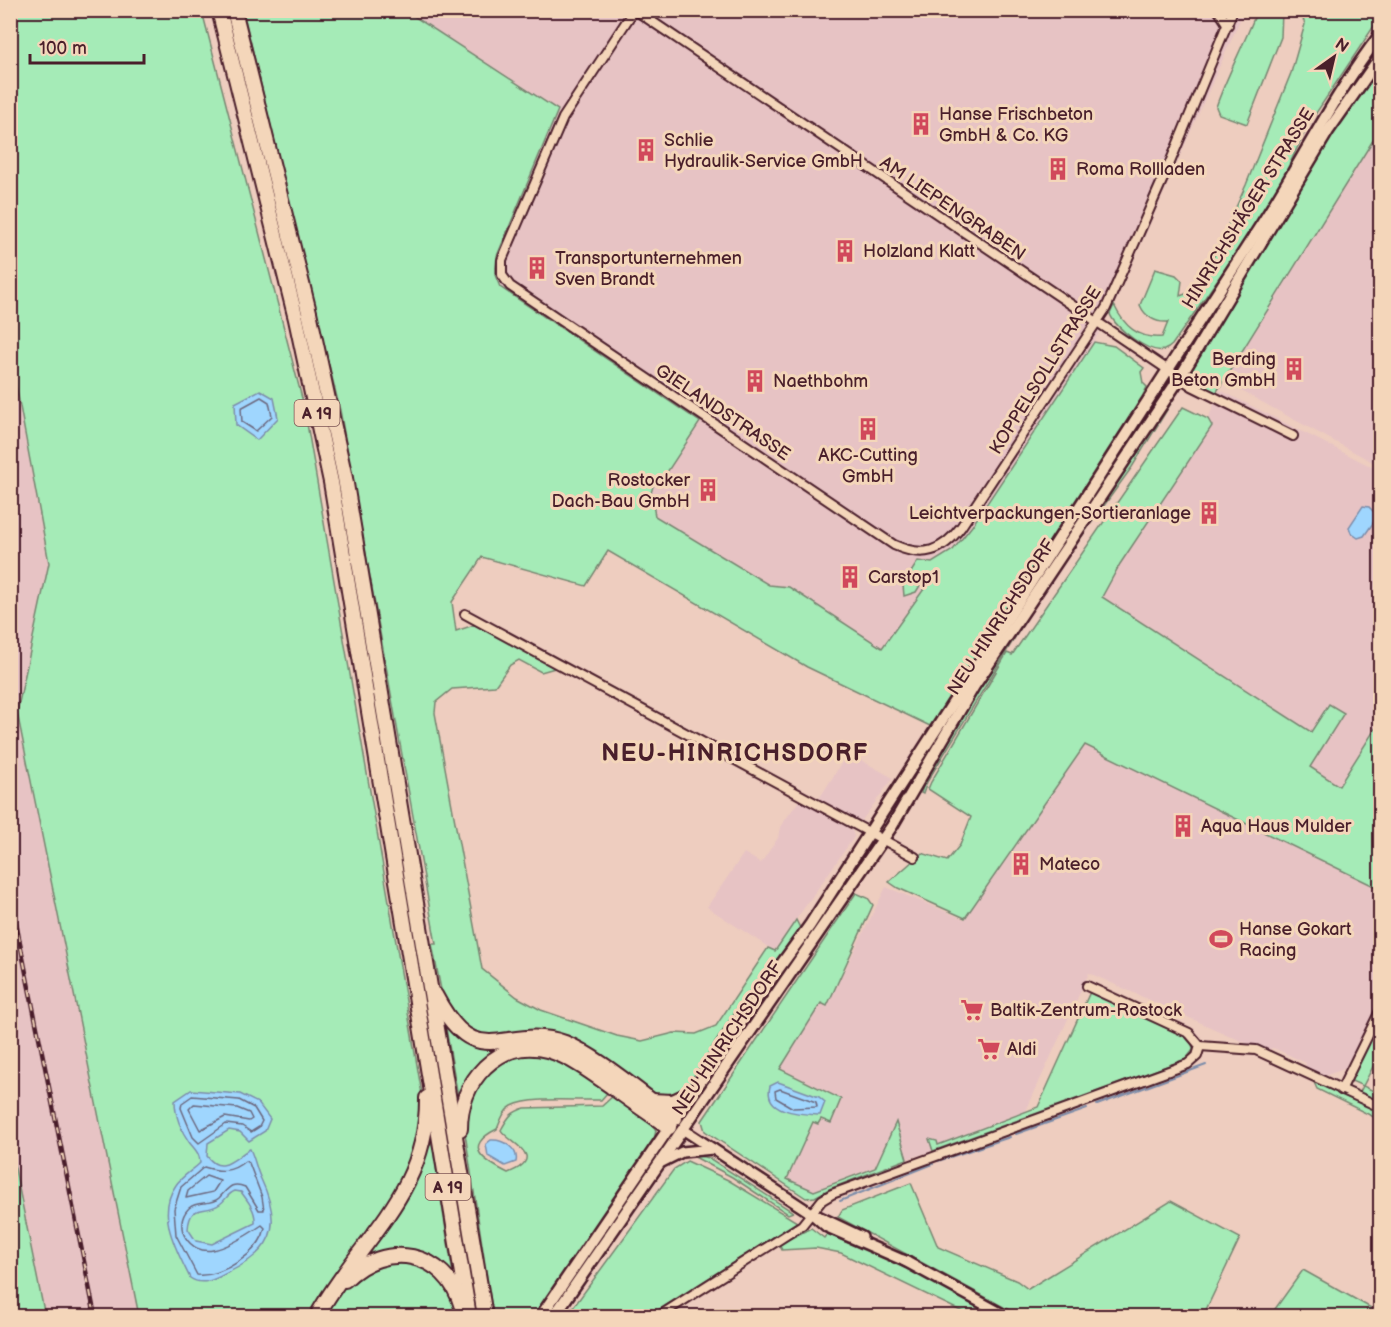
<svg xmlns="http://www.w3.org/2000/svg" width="1391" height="1327" viewBox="0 0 1391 1327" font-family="'Balsamiq Sans',sans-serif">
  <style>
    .built { fill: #e7c3c4 }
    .green { fill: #a5ebb7; stroke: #788571; stroke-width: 1.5 }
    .water { fill: #9fd6fe; stroke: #7d8daa; stroke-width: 1.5; fill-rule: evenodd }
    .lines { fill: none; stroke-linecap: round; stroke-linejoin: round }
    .shore { stroke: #6c687f; stroke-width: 1.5 }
    .stream { stroke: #7d8daa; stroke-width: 2 }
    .minor-casing { stroke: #4a1f2b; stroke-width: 12 }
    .tertiary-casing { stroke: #4a1f2b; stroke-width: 14 }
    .secondary-casing { stroke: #4a1f2b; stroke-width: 15 }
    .motorway-casing { stroke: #4a1f2b; stroke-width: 18 }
    .minor { stroke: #f4d6ba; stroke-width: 8 }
    .tertiary { stroke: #f4d6ba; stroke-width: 9 }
    .secondary { stroke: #f4d6ba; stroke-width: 10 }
    .motorway { stroke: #f4d6ba; stroke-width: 14 }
    .rail-casing { stroke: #4a1f2b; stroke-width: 4.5 }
    .rail { stroke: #f4d6ba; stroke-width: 2; stroke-dasharray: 7; stroke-linecap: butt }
    .labels { text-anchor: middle; stroke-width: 6; stroke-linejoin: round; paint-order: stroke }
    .shield { fill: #f4d6ba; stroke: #7d5656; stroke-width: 1.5 }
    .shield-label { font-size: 16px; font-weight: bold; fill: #4a1f2b }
    .poi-label { font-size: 18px; fill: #4a1f2b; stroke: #f4d6ba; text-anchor: start }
    .street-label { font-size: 18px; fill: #4a1f2b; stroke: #f4d6ba }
    .district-label { font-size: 24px; font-weight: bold; letter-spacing: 1.5px; fill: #4a1f2b; stroke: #f4d6ba }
  </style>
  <rect width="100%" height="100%" fill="#eecdbf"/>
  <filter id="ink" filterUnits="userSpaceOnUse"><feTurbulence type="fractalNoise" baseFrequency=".0167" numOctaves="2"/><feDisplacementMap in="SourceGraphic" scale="12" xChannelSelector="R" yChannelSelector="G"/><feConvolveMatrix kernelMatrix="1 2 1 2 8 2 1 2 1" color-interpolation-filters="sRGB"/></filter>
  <g filter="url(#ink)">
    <g class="built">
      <path d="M406,11h838l-130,294 -20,37 -122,184 -19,24 -21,13 -14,-1 -15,23 22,-6 4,3 -47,66 -93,-61 -20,-2 -114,-69 -4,-24 3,-9 46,-61 -200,-135 -5,-12 2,-19 61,-146z"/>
      <path d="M1380,129v337l-157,-85z"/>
      <path d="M10,298l6,87 33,178 -32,149 122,604h-94l-34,-167z"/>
      <path d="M1220,390l160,81v250l-41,65 -30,-18 34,-55 -32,19 -209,-135 18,-33 92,-138 -4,-7z"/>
      <path d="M1085,745l295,144v112l-30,66 -26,9 -19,-8 1,-5 -30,-14 -4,-1 -6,4 -177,-79 -64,140 -87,32 -9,-5 4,11 -26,8 -12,-36 -20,44 -61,24 -27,-12 26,-57 -33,-53 41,-66 6,2 59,-118 78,32z"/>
      <path d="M848,753l45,25 -33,45 -41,-24z"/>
      <path d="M801,798l51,32 2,7 -80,114 -67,-44 37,-54 17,10 17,-25 2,-11z"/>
    </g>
    <g class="green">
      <path d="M10,11h192l102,395 119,694 -1,28 -17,54 -96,134h-170l-122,-604 32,-149 -33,-178 -6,-87z"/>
      <path d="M243,11h163l152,99 -61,146 -2,19 5,12 200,135 -38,58 -8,3 -3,10 4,23 114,69 20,2 93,61 47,-66 -5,-3 -8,13 -12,4 -1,-11 15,-24 14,2 21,-13 19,-24 122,-184 20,4 30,22 -3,4 2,11 4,4 -5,10 -212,329 -123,-59 -199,-116 -22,35 -104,-29 -30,45 4,29 21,-7 78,44 -14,4 -22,-12 -9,5 -15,21 -43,3 -16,13 -1,11 47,256 35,28 24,13 76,26 25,5 32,-8 22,1 20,-8 52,-78 7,3 21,-31 5,10 -59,71 -54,84 -10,7 -21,4 -195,-67 -19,-29 -11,-56h4l-96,-534z"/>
      <path d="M1253,11h29l-1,26 -34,87 -28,-10 -3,-7c11,-32 28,-62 40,-94z"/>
      <path d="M1380,11v6l-72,108 -27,57 -22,38 -87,125c-2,2 -5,4 -8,5 -15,4 -49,-22 -54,-36l4,-9c10,21 24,34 48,32l6,-15c-12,1 -23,-5 -28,-17l15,-36 21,6 6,6 -2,15 19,-7 47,-104 45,-112 14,-49 -5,-12z"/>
      <path d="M1380,65v64l-164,264 -17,-9 -9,-8 4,-15c62,-99 119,-201 186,-296z"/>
      <path d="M1173,400l-41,67 -82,113 -123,202 -4,12 -2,-1 5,-16 82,-136z"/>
      <path d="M1183,407l25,12 4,7 -92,138 -18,33 209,135 18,-28 15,9 -34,54 29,19 41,-65v168l-295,-144 -120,173 -67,-30 -9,-6 33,-29 25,8 13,-16 11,-28 -43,-28 3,-7 76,-129 5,2z"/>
      <path d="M856,893l12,5 5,7 -46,101 -6,-3 -41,66 61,30 -10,24 -10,-4 -3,5 -5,-2 -26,57 27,12 61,-23 21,-46 11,37 -78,30 -14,8 -9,1 -101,-67 -3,-10z"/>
      <path d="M1090,992l97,45 5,6 1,7 -7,9 -253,92 -4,-12 8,2 1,4 100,-38z"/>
      <path d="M1380,1019v34l-17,33 17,8v26l-63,-31 -4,-9 43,20 7,-14 -14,-6z"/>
      <path d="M445,1023l52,23 89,15 -77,-12 -50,53z"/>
      <path d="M530,1052l33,8 45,32 -7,8c-23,1 -69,-4 -89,6 -9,5 -11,14 -15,23 -36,18 -13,32 11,44 42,-17 -1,-31 -7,-43 7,-13 10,-18 24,-22l77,-2 11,-10 33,23 10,11 -2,10 -118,176h-43l-30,-196 7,-26 31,-35z"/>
      <path d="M429,1125l25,155 -27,-23 -78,13 16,-21z"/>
      <path d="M11,1149l34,167h-9l-1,-3 -17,3 -2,-2 2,-26 -3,-2c3,-18 4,-32 -2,-49h-2z"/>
      <path d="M689,1154l20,4 84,54 -5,2 -56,-37z"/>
      <path d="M687,1161l41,19 69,42 -148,94h-82l107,-147z"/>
      <path d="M911,1183l27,64 79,34 11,8 143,-88 69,37 -37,78h-183l-182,-99 4,-7z"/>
      <path d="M811,1228l13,10 3,-4 77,32 94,50h-27l-130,-63 -25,-5 -34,2 -3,-6z"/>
      <path d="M397,1258l41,15 21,35 2,8h-138l18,-26 18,-18z"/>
      <path d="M1303,1270l77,43v3h-110z"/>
    </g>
    <g class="water">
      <path d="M260,390l14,8 4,20 -21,22 -21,-15 -1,-22z"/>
      <path d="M1363,506l6,1 9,9 -14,20 -6,2 -7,-5 -2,-6z"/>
      <path d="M778,1082l41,15 6,5 -5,13c-19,-1 -57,-2 -50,-29z"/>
      <path d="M191,1090l49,4 18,9 12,16 -5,12 -16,10 -9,-9 -11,-2 -21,13 -1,13c15,21 29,0 43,-7 5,10 6,20 11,30 23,49 11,73 -36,95 -11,6 -24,12 -35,4 -13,-27 -35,-64 -14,-93 6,-9 16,-14 24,-22 0,-10 -5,-13 -11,-21 -8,-11 -14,-27 -14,-41zM235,1191l6,1c7,9 15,19 14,31l-43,21 -16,-3 -8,-12c2,-27 16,-14 32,-25 6,-4 7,-10 15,-13z"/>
      <path d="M491,1140c12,-1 28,9 25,22l-11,4 -17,-10 -2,-12z"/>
    </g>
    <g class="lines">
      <g class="shore">
        <path d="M261,397l8,5 3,14 -16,15 -14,-9 -1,-14z"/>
        <path d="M780,1089l36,13 1,5 -24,1 -17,-10 -1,-7z"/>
        <path d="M192,1096l47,4 15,8 8,13 -3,6 -8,5 -9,-6 -16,-2 -27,19 -6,-6 -12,-29 1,-5z"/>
        <path d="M194,1104l43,4 12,5 3,6 -3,2 -24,-4 -25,13 -11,-21z"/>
        <path d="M245,1161l4,2 13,34 2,13h-5l-14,-23c-14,-6 -17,2 -26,11 -9,8 -21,2 -30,10 -18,18 1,47 24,42 16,-3 36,-16 49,-25l3,3c-5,25 -43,49 -68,47l-21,-40 -2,-26 7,-22 23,-20c16,5 27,6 41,-6z"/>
        <path d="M206,1176l14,5 -7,11 -27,6 2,-7z"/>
      </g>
      <g class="stream">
        <path d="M1097,1105l109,-40"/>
        <path d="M1016,1134l71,-25"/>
        <path d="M938,1161l72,-24"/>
        <path d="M840,1201l93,-37"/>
      </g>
      <g class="minor-casing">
        <g id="minor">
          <path d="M634,10l-71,108 -61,142v15l8,11 384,259c29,13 48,7 67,-18l145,-219 63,-143 64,-155"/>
          <path d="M635,10l557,376 101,50"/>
          <path d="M1218,10l10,15"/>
          <path d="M465,614l450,243"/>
          <path d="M1087,986l102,47 11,13"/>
          <path d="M1200,1046l56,4 124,57"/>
          <path d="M1341,1090l39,-79"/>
          <path d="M659,1316l143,-91 20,-25 10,-6 356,-130 9,-8 3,-10"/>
        </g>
      </g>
      <g class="tertiary-casing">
        <g id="tertiary">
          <path d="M684,1130l127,83 16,14 80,35"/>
          <path d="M662,1162l20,-10 31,-3"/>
          <path d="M818,1216l44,21"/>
          <path d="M903,1260l103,56"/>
        </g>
      </g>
      <g class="secondary-casing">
        <g id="secondary">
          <path d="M541,1316l219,-322 50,-69c150,-230 296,-462 446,-692 43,-65 76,-136 124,-198"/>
          <path d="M554,1316l338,-490 82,-140 205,-307 149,-248 52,-74"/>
        </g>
      </g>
      <g class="motorway-casing">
        <g id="motorway">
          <path d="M219,10l77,309 35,163 138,834"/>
          <path d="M234,10l75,302 36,166 140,838"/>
          <path d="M435,995c43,83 70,26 130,48 31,12 81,55 110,75"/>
          <path d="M651,1101l22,1 19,-9"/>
          <path d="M460,1129c0,-24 7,-44 25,-62 44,-42 89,-7 127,20 19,14 38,27 57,40"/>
          <path d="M345,1280c40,-40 101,-30 117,27"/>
          <path d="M317,1316c42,-77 111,-122 110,-218"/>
        </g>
      </g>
      <use href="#minor" class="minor"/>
      <use href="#tertiary" class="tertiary"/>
      <use href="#secondary" class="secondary"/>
      <use href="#motorway" class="motorway"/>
      <g class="rail-casing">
        <path id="rail" d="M10,893l85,423"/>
      </g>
      <use href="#rail" class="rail"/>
    </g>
  </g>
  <defs>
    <g id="building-bare" transform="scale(1.8)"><path d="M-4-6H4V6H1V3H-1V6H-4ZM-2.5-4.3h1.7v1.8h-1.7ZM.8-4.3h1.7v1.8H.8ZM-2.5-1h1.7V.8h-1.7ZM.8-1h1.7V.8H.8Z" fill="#d1495b" stroke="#f4d6ba" stroke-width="2.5" paint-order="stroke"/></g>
    <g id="stadium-bare" transform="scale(1.8)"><path d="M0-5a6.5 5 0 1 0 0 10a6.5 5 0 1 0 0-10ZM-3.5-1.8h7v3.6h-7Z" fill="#d1495b" stroke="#f4d6ba" stroke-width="2.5" paint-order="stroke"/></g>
    <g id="supermarket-bare" transform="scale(1.8)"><path d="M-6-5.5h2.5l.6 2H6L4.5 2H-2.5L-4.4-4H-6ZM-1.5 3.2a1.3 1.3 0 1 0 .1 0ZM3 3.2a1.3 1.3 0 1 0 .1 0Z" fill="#d1495b" stroke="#f4d6ba" stroke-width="2.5" paint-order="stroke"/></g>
  </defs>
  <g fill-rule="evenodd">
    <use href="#building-bare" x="921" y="124"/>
    <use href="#building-bare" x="646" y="150"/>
    <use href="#building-bare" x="1058" y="169"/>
    <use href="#building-bare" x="845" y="251"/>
    <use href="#building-bare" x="537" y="268"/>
    <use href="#building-bare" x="1294" y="369"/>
    <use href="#building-bare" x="755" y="381"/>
    <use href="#building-bare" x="868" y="429"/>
    <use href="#building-bare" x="708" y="490"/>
    <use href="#building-bare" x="1209" y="513"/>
    <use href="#building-bare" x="850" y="577"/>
    <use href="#building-bare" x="1183" y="826"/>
    <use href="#building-bare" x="1021" y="864"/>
    <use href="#stadium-bare" x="1221" y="939"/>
    <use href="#supermarket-bare" x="972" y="1010"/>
    <use href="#supermarket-bare" x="989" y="1049"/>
  </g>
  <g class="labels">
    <g class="shield">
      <rect x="294.5" y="400" width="45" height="26" rx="4.5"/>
      <rect x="425.5" y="1174" width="45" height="26" rx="4.5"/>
    </g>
    <g class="shield-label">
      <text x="317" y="419">A 19</text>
      <text x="448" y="1193">A 19</text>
    </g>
    <g class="poi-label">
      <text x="939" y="120">Hanse Frischbeton<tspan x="939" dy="21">GmbH &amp; Co. KG</tspan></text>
      <text x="664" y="146">Schlie<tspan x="664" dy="21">Hydraulik-Service GmbH</tspan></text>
      <text x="1076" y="175">Roma Rollladen</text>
      <text x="863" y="257">Holzland Klatt</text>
      <text x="555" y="264">Transportunternehmen<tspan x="555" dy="21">Sven Brandt</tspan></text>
      <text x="1276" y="365" text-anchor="end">Berding<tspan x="1276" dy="21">Beton GmbH</tspan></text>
      <text x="773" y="387">Naethbohm</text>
      <text x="868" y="461" text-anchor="middle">AKC-Cutting<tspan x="868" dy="21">GmbH</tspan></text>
      <text x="690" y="486" text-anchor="end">Rostocker<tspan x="690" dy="21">Dach-Bau GmbH</tspan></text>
      <text x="1191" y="519" text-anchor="end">Leichtverpackungen-Sortieranlage</text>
      <text x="868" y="583">Carstop1</text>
      <text x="1201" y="832">Aqua Haus Mulder</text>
      <text x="1039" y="870">Mateco</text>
      <text x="1239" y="935">Hanse Gokart<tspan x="1239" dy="21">Racing</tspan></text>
      <text x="990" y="1016">Baltik-Zentrum-Rostock</text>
      <text x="1007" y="1055">Aldi</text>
    </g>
    <g class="street-label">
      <text transform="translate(953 208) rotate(34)" y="6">AM LIEPENGRABEN</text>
      <text transform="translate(1248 208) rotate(-58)" y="6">HINRICHSHÄGER STRASSE</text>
      <text transform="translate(1045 370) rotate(-58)" y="6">KOPPELSOLLSTRASSE</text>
      <text transform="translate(723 412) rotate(34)" y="6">GIELANDSTRASSE</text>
      <text transform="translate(1001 617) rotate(-57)" y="6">NEU HINRICHSDORF</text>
      <text transform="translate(727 1038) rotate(-56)" y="6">NEU HINRICHSDORF</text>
    </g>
    <g class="district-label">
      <text x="735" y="761">NEU-HINRICHSDORF</text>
    </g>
  </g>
  <rect width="1391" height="1327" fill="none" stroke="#f4d6ba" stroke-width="36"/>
  <rect x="18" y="18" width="1355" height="1291" fill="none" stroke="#4a1f2b" stroke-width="2" filter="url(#ink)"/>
  <g transform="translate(1334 57) rotate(34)" stroke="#f4d6ba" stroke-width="4.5" paint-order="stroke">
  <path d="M0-4.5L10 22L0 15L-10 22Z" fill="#4a1f2b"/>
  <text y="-9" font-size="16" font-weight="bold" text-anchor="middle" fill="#4a1f2b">N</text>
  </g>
  <path d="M30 54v9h114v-9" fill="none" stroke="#4a1f2b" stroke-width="3"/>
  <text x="39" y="54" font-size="18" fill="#4a1f2b" stroke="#f4d6ba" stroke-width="4.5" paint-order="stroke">100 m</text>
</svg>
